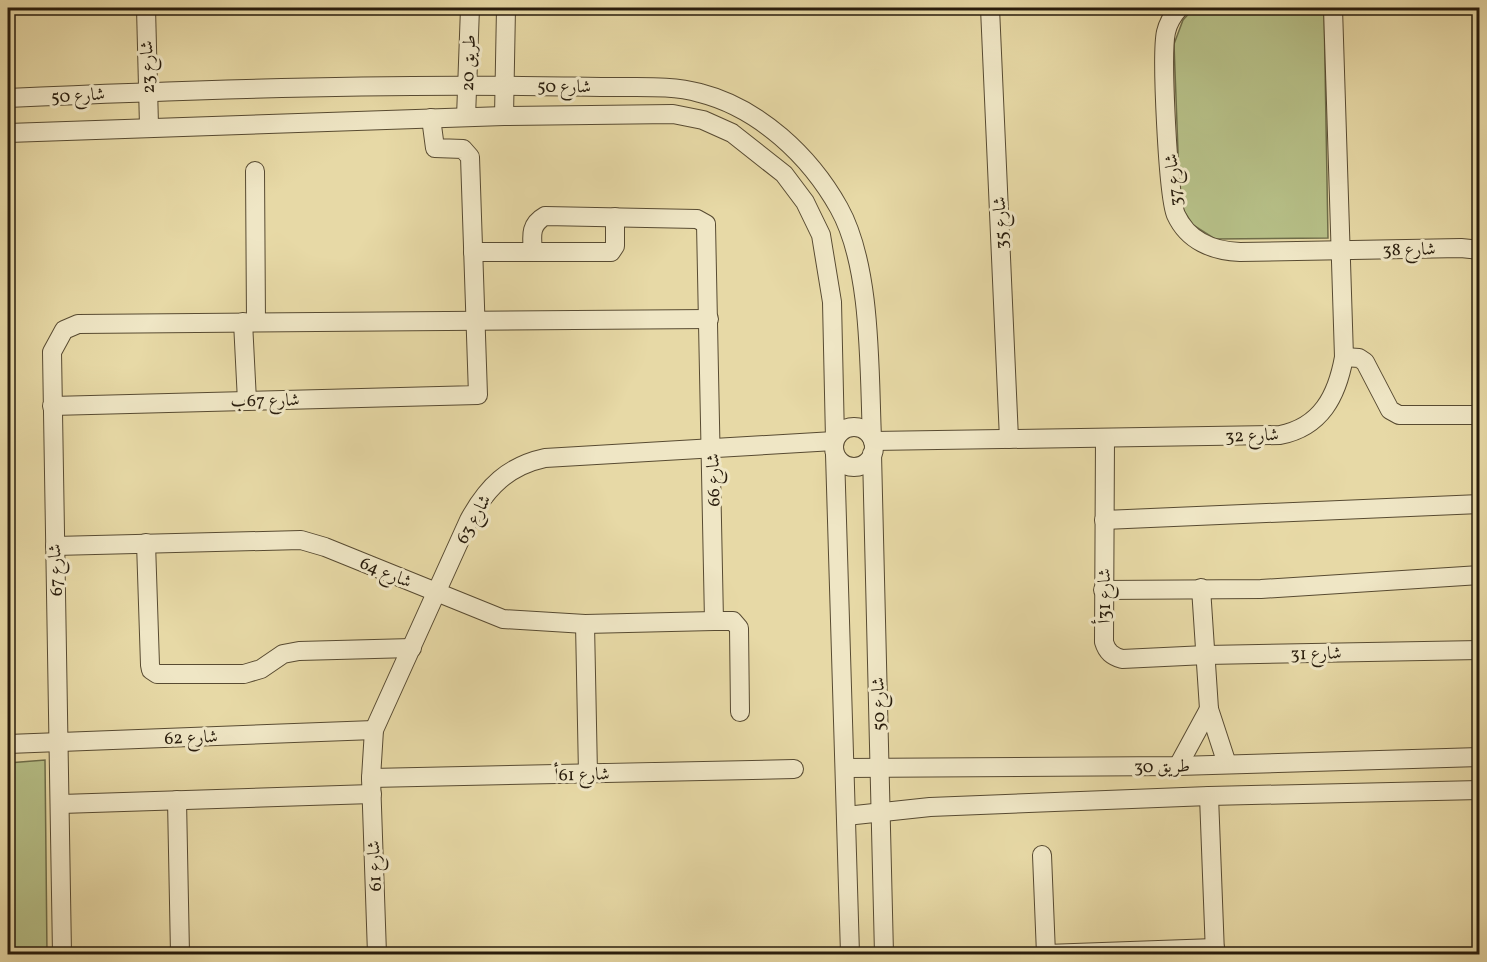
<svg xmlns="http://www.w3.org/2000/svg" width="1487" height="962" viewBox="0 0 1487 962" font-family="Vollkorn,Amiri,serif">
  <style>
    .green { fill: #b6bf87; stroke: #6f6e4a; stroke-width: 1.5 }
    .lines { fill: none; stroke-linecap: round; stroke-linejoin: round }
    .minor-casing { stroke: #584b32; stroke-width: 20 }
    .minor { stroke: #efe6c5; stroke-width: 18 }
    .labels { text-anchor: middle; stroke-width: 6; stroke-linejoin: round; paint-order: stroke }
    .street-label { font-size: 18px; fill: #281c0c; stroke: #efe6c5 }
  </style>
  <rect width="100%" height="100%" fill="#e7d9a6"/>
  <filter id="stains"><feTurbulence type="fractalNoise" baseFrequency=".00333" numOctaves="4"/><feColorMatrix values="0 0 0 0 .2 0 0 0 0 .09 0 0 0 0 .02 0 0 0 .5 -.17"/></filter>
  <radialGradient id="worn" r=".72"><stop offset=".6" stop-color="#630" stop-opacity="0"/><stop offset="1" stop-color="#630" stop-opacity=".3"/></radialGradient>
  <g class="green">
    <path d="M1194,8h130l4,230 -113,1 -22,-14 -13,-20 -6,-161 9,-24z"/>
    <path d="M45,760l2,194h-39v-191z"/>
  </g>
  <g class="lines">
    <g class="minor-casing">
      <g id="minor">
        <path d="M146,8l3,118"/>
        <path d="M990,8l19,431"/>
        <path d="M1179,8c-6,7 -11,15 -13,24 -5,22 2,165 10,183 12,26 37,36 64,37l221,-4 19,2"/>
        <path d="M8,98c170,-8 342,-14 514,-12 33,0 67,1 100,1 26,0 53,-1 78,6 59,15 110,63 139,115 33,59 30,162 33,230"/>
        <path d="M504,116l2,-108"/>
        <path d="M466,117l4,-109"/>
        <path d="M8,133l496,-17 169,-2 30,6 29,13 52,41 21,28 16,33 11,67 3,137"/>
        <path d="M255,171l1,151"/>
        <path d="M473,252h138l4,-6v-29"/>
        <path d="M533,252c-1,-15 -4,-27 12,-36l152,3 9,5 8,397h19l6,7 1,84"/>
        <path d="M243,322l4,79"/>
        <path d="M1344,357l15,1 6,4 25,48 9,5h81"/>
        <path d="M52,406l426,-11 -8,-238 -7,-8 -28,-1 -4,-30"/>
        <circle cx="854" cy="447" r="20"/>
        <path d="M1105,438l-1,204c3,10 8,14 18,17l84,-4 274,-5"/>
        <path d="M873,441l407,-6c41,-8 57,-39 64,-78l-11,-349"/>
        <path d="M835,454l15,500"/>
        <path d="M872,454l12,500"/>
        <path d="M1104,520l376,-16"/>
        <path d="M146,543l4,122 1,5 6,4h87l17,-5 22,-15 16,-3 113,-3"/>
        <path d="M55,546l246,-6 24,7 178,72 82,5 129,-3"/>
        <path d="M1201,588l8,121 18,55"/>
        <path d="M1103,590l158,-1 219,-14"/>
        <path d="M585,624l3,150"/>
        <path d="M8,744l366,-14"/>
        <path d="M1178,766l31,-57"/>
        <path d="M845,768l333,-2 302,-9"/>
        <path d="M371,778l423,-9"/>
        <path d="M1209,796l6,158"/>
        <path d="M177,800l3,154"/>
        <path d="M61,804l311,-10"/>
        <path d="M846,816l84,-9 279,-11 271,-6"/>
        <path d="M1042,855l4,99"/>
        <path d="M62,954l-10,-602 12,-22 14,-6 631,-5"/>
        <path d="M377,954l-6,-176 3,-48 95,-210c18,-33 39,-54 76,-62l289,-17"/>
        <path d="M1046,954l169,-6"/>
      </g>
    </g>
    <use href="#minor" class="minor"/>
  </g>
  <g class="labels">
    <g class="street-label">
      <text transform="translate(468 63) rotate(-88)" y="6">طريق 20</text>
      <text transform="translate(147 67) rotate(-92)" y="6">شارع 23</text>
      <text transform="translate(564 86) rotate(1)" y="6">شارع 50</text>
      <text transform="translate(78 95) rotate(-3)" y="6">شارع 50</text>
      <text transform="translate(1173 180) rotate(-96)" y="6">شارع 37</text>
      <text transform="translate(1000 223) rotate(-93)" y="6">شارع 35</text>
      <text transform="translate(1409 249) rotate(-1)" y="6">شارع 38</text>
      <text transform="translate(265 400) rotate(-1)" y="6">شارع 67ب</text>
      <text transform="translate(1252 435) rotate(-2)" y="6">شارع 32</text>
      <text transform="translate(713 480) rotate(-91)" y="6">شارع 66</text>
      <text transform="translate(473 519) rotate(-61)" y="6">شارع 63</text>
      <text transform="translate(55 570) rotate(-92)" y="6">شارع 67</text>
      <text transform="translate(386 572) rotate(23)" y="6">شارع 64</text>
      <text transform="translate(1104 596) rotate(-90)" y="6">شارع 31أ</text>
      <text transform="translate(1316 653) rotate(-1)" y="6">شارع 31</text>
      <text transform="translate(878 704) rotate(-91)" y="6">شارع 50</text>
      <text transform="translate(191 737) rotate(-2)" y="6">شارع 62</text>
      <text transform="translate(1162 766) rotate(-1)" y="6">طريق 30</text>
      <text transform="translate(582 774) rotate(-1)" y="6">شارع 61أ</text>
      <text transform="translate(374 866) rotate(-92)" y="6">شارع 61</text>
    </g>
  </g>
  <rect width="1487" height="962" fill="none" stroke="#e7d9a6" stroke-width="30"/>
  <rect x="9" y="9" width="1469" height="944" fill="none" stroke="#281c0c" stroke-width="3"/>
  <rect x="15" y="15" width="1457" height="932" fill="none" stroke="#281c0c" stroke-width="1.5"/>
  <rect width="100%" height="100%" filter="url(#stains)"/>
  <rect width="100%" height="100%" fill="url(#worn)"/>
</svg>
